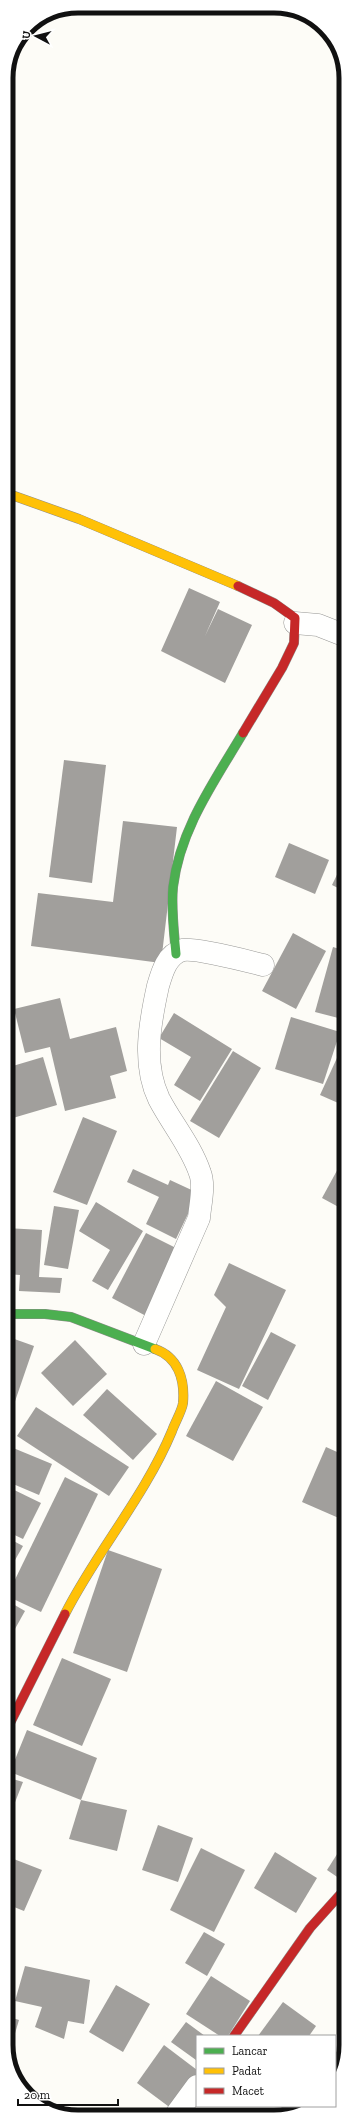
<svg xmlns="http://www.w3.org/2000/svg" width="352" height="2123" viewBox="0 0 352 2123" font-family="'Zilla Slab',serif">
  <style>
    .building { fill: #a19f9c }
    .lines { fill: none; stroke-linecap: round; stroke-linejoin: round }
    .street-casing { stroke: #979795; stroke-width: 23 }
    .fast-casing { stroke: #8e8d8b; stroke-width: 10 }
    .slow-casing { stroke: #8e8d8b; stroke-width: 10 }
    .jam-casing { stroke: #8e8d8b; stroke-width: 10 }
    .street { stroke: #fffffe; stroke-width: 22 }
    .fast { stroke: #4caf50; stroke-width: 9 }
    .slow { stroke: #ffc107; stroke-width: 9 }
    .jam { stroke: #c62828; stroke-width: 9 }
    .rim { fill: none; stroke: #111; stroke-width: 5 }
  </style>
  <rect width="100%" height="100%" fill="#fdfcf7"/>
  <g class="building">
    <path d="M189,588l31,14 -15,34 13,-27 34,16 -27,58 -64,-32z"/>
    <path d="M64,760l42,5 -14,118 -43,-6z"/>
    <path d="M123,821l54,6 -16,136 -130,-17 7,-53 75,9z"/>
    <path d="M289,843l40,17 -14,34 -40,-17z"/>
    <path d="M346,856v36l-14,-7z"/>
    <path d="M293,933l33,18 -30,58 -34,-18z"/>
    <path d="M333,947l13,4v69l-31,-8z"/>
    <path d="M60,998l10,41 46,-12 11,44 -17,5 6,22 -51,13 -15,-64 -25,6 -11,-44z"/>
    <path d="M174,1013l58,36 -32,52 -26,-16 17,-28 -32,-19z"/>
    <path d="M291,1017l49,15 -17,52 -48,-15z"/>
    <path d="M342,1047l4,2 -1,57 -25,-11z"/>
    <path d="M233,1051l28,17 -42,70 -29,-17z"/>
    <path d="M43,1057l14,48 -51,15v-52z"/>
    <path d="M83,1117l34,14 -30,74 -34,-13z"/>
    <path d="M346,1154v57l-24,-13z"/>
    <path d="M133,1169l35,16 2,-5 28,13 -22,46 -30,-15 13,-27 -32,-15z"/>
    <path d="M96,1202l47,29 -35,59 -16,-9 18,-31 -31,-19z"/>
    <path d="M54,1206l25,4 -11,59 -24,-4z"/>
    <path d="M6,1228l36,2 -3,47 23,1 -2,15 -41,-2 1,-16 -14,-1z"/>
    <path d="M146,1233l36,18 -34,66 -36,-19z"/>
    <path d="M229,1263l57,27 -47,99 -42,-19 29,-63 -12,-12z"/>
    <path d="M271,1332l25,13 -28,55 -26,-14z"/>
    <path d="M6,1336l28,10 -22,64 -6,-3z"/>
    <path d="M75,1340l32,34 -34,32 -32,-33z"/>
    <path d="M216,1381l47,26 -30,54 -47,-25z"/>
    <path d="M107,1389l50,45 -24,26 -50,-45z"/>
    <path d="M36,1407l93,60 -20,29 -92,-60z"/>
    <path d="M6,1445l46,19 -13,31 -33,-14z"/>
    <path d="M326,1447l20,9v53l-5,10 -39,-17z"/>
    <path d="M65,1477l33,17 -57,118 -34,-16z"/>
    <path d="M6,1486l35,17 -18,36 -17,-8z"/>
    <path d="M6,1537l17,9 -17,30z"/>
    <path d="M108,1550l54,19 -35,103 -54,-19z"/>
    <path d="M6,1600l19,11 -19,34z"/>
    <path d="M62,1658l49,21 -29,67 -49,-21z"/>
    <path d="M27,1730l70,28 -16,42 -71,-28z"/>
    <path d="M6,1777l17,5 -13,33 -4,-1z"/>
    <path d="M81,1800l46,10 -10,41 -48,-12z"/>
    <path d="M158,1825l35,13 -15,44 -36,-12z"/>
    <path d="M346,1840v43l-19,-13z"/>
    <path d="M201,1848l44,22 -31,62 -44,-22z"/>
    <path d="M275,1852l42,26 -21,35 -42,-25z"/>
    <path d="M6,1856l36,14 -18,41 -15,-6 -2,9z"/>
    <path d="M204,1932l21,12 -18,32 -22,-13z"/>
    <path d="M25,1966l65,14 -6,44 -16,-3 -4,18 -29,-12 7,-20 -27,-6z"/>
    <path d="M211,1976l39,25 -22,35h-8l-34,-22z"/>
    <path d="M116,1985l34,19 -27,48 -34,-20z"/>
    <path d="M283,2002l33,24 -7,10h-51z"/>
    <path d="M6,2016l13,4 -9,30 -4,-1z"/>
    <path d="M186,2022l19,14h-8l-1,24 -25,-18z"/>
    <path d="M164,2045l33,25v14l-21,28 -39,-29z"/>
  </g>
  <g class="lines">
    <g class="street-casing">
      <g id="street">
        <path d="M295,623l23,2 28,11"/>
        <path d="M144,1344l55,-126c1,-13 6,-32 1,-45 -9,-27 -28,-49 -41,-74 -17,-35 -9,-77 -1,-113 4,-14 9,-32 25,-36 14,-2 64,11 80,15"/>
        <path d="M175,2116l22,-30"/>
      </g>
    </g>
    <g class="fast-casing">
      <g id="fast">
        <path d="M176,954c-2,-22 -5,-45 -3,-67 7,-58 41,-105 70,-154"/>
        <path d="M6,1314h39l26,3 84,32"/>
      </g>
    </g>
    <g class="slow-casing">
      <g id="slow">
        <path d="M6,493l73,26 159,67"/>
        <path d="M65,1614c32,-63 80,-118 107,-183 3,-9 10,-20 11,-28 2,-24 -5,-46 -28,-54"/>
      </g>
    </g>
    <g class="jam-casing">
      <g id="jam">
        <path d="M238,586l36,17 21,15 -1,25 -12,25 -39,65"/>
        <path d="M6,1731l59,-117"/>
        <path d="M234,2036l76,-108 36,-40"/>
      </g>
    </g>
    <use href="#street" class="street"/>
    <use href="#fast" class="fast"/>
    <use href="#slow" class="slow"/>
    <use href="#jam" class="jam"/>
  </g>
  <path d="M0 0H352V2123H0ZM78 13H274A65 65 0 0 1 339 78V2045A65 65 0 0 1 274 2110H78A65 65 0 0 1 13 2045V78A65 65 0 0 1 78 13Z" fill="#fff" fill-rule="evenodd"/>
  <path class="rim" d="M78 13H274A65 65 0 0 1 339 78V2045A65 65 0 0 1 274 2110H78A65 65 0 0 1 13 2045V78A65 65 0 0 1 78 13Z"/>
  <rect x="196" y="2035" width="140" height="72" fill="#ffffff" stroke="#a0a0a0"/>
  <rect x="204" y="2048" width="20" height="6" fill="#4caf50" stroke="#a0a0a0"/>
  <text x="232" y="2055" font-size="12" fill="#111111">Lancar</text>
  <rect x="204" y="2068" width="20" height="6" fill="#ffc107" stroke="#a0a0a0"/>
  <text x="232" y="2075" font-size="12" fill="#111111">Padat</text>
  <rect x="204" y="2088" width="20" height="6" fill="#c62828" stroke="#a0a0a0"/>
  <text x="232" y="2095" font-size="12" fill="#111111">Macet</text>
  <g transform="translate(36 36) rotate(277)" stroke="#ffffff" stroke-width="3" paint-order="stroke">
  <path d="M0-3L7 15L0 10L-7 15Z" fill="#111111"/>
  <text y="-6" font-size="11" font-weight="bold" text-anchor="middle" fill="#111111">U</text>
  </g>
  <path d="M18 2099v6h100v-6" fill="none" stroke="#111111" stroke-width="2"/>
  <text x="24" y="2099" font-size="12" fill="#111111" stroke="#ffffff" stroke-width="3" paint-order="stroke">20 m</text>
</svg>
